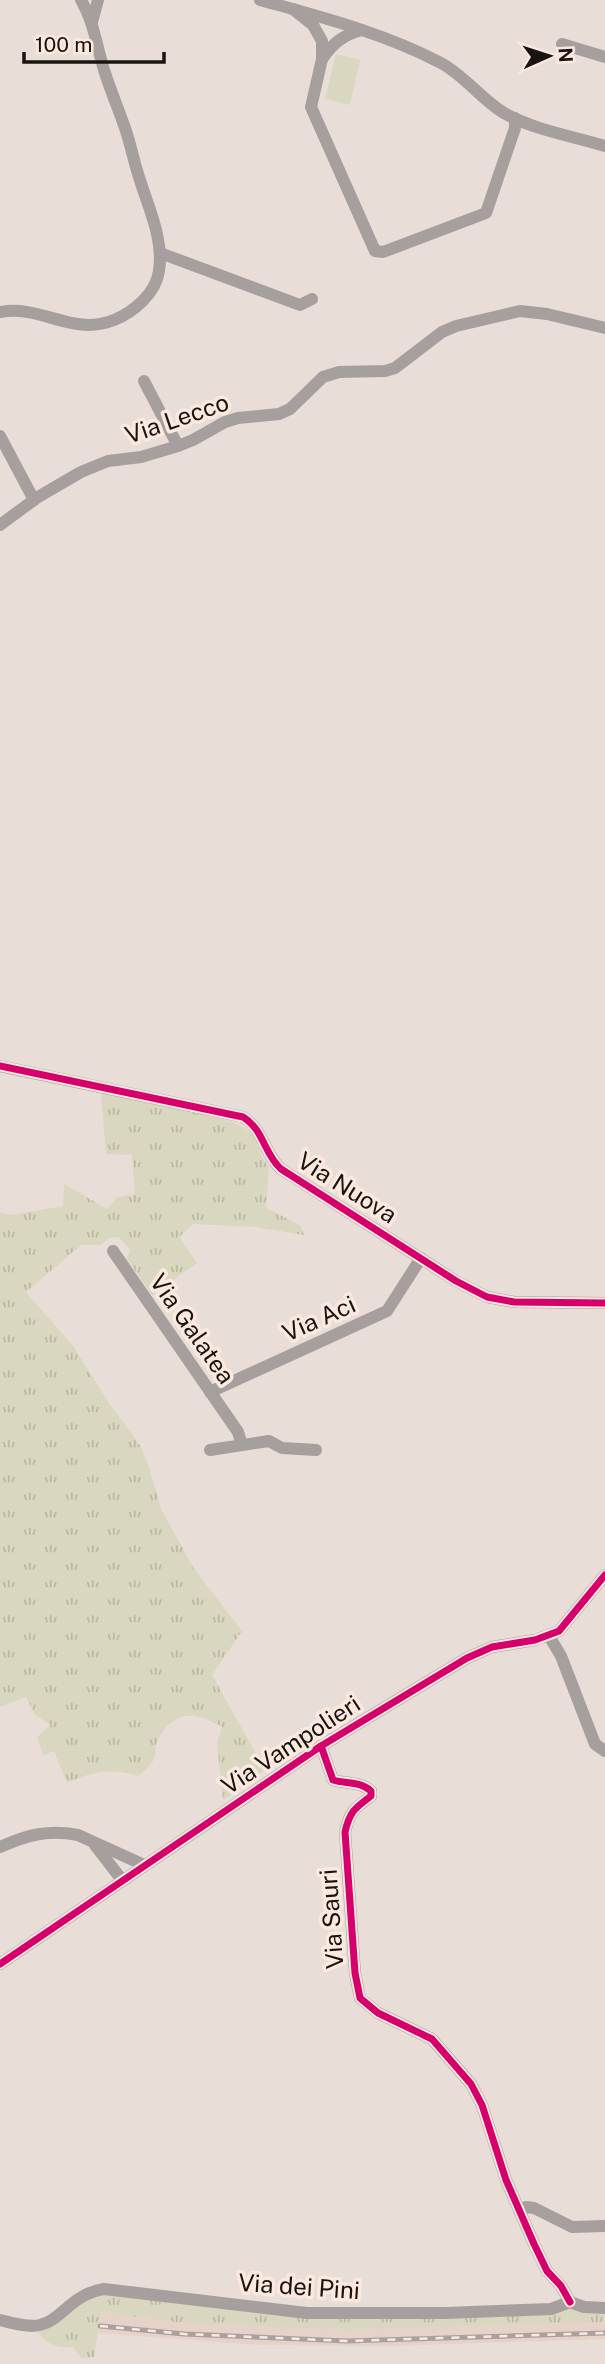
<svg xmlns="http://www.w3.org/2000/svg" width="605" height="2364" viewBox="0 0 605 2364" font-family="'Public Sans',sans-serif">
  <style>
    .built { fill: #e6d2c8 }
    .grass { fill: url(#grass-tufts) }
    .pitch { fill: #d9d7bf }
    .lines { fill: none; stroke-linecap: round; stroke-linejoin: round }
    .minor { stroke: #a69f9e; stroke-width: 12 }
    .rail-casing { stroke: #a8a19e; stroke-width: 5 }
    .rail { stroke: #fbe8de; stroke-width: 2.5; stroke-dasharray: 8; stroke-linecap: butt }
    .cycleway-casing { stroke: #fbe8de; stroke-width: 11 }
    .cycleway { stroke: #d6006c; stroke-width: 7 }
    .labels { text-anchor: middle; stroke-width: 7; stroke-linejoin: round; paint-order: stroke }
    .street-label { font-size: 24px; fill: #1a1411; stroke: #fbe8de }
  </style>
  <defs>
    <pattern id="grass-tufts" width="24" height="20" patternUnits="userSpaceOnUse" patternTransform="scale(1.75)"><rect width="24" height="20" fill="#d9d7bf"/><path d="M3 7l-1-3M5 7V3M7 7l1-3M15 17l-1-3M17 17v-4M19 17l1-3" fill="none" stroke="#bab8a3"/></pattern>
  </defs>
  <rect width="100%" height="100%" fill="#e8ddd7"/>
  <path class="built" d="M101,2312l83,11 163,7 258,-8v17l-213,7 -131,-1 -164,-12z"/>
  <g class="grass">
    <path d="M101,1093c33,7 123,19 146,37 12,10 11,26 22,36l-3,42 34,17 4,10 -48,-8 -63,-3 -14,13 18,26 -45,32 -25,-36 3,-9 -11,-13 -10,1 -9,7h-19l-55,47 47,54 36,57 32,44 9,23 11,39 33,60 48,62 -30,44 53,95 -42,30 -6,-57 5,-16c-27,-16 -48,-17 -64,12 -3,6 -2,10 -3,16 -2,10 -10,15 -17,21 -30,-8 -43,-5 -71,7l-13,-32 -11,4 -6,-18 14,-12 -16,-10 -9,-18 -26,10v-494l12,2 51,-9 1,-22 43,25 10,-12 18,-3 -3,-39 -26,-1z"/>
    <path d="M105,2294l180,21 280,-8 40,4v11l-258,8 -163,-7 -83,-11 -7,45 -13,1 -8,-11c-15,1 -26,-2 -35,-15l9,-4 36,-29z"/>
  </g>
  <path class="pitch" d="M336,54l24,6 -10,45 -25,-6z"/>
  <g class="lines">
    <g class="minor">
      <path d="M260,0c61,17 124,33 181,63 24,13 40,36 63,50 30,17 68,23 101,33"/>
      <path d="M293,9l20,16 9,16v18l-11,48 64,144 8,1 103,-39 29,-85v-10"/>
      <path d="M92,22l6,-22"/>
      <path d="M562,44l43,13"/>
      <path d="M322,59c11,-16 21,-24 40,-29"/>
      <path d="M160,253l140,52 12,-6"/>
      <path d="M0,312c41,-8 72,25 114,8 20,-8 42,-27 45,-49 5,-32 -11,-64 -20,-94 -5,-15 -8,-31 -13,-46 -6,-18 -14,-37 -20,-55 -9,-26 -11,-52 -25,-76"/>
      <path d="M144,381l34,65"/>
      <path d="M0,436l34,64"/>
      <path d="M0,525l38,-28 43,-25 27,-11 33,-4 37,-11 15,-6 32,-18 13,-4 41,-4 11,-5 33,-32 16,-5 46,-1 10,-3 47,-36 14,-6 64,-15 27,3 58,14"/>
      <path d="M0,1066l243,51c21,13 21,37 38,52l175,112 31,16 27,5 91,1"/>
      <path d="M113,1251l125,181 4,13"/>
      <path d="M210,1392l177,-81 34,-53"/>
      <path d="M210,1450l59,-9 13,7 34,2"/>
      <path d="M549,1636l12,20 34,88 10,7"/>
      <path d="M321,1746l12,34c13,4 27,1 38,11v5c-16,12 -21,15 -26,36l10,141 5,25 18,15 54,26 39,45 11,21 24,75 28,64 13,27 14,15 9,16"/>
      <path d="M95,1845l27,35"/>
      <path d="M0,1847c27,-12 49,-18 78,-12l66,30"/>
      <path d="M0,1964l321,-218 146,-88 25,-11 43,-7 24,-9 46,-56"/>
      <path d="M521,2211l5,-4 8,1 38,19 33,-1"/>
      <path d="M0,2320c12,3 28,8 40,5 22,-5 31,-31 64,-36l203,24h138l106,-4 19,-7 14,5 21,1"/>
    </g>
    <g class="rail-casing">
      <path id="rail" d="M100,2326l84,8 163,7 258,-8"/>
    </g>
    <use href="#rail" class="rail"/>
    <g class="cycleway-casing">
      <g id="cycleway">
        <path d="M0,1066l243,51c21,13 21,37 38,52l175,112 31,16 27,5 91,1"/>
        <path d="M321,1746l12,34c13,4 27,1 38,11v5c-16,12 -21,15 -26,36l10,141 5,25 18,15 54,26 39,45 11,21 24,75 28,64 13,27 14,15 9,16"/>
        <path d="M0,1964l321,-218 146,-88 25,-11 43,-7 24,-9 46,-56"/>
      </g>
    </g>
    <use href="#cycleway" class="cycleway"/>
  </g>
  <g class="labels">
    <g class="street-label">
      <text transform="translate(177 419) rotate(-19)" y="8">Via Lecco</text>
      <text transform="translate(347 1188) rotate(32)" y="8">Via Nuova</text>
      <text transform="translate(319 1319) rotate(-24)" y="8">Via Aci</text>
      <text transform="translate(192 1329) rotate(55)" y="8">Via Galatea</text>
      <text transform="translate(291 1745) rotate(-33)" y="8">Via Vampolieri</text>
      <text transform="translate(332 1919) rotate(-94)" y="8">Via Sauri</text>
      <text transform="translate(299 2287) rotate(4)" y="8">Via dei Pini</text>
    </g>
  </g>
  <g transform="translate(549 56) rotate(87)" stroke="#fbe8de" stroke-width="5" paint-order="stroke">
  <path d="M0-5L12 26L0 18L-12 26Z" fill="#1a1411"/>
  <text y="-10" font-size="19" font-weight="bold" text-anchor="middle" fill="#1a1411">N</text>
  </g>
  <path d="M24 52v10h140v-10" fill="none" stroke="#1a1411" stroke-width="3.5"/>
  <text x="35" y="52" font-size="21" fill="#1a1411" stroke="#fbe8de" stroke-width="5" paint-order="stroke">100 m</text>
</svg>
